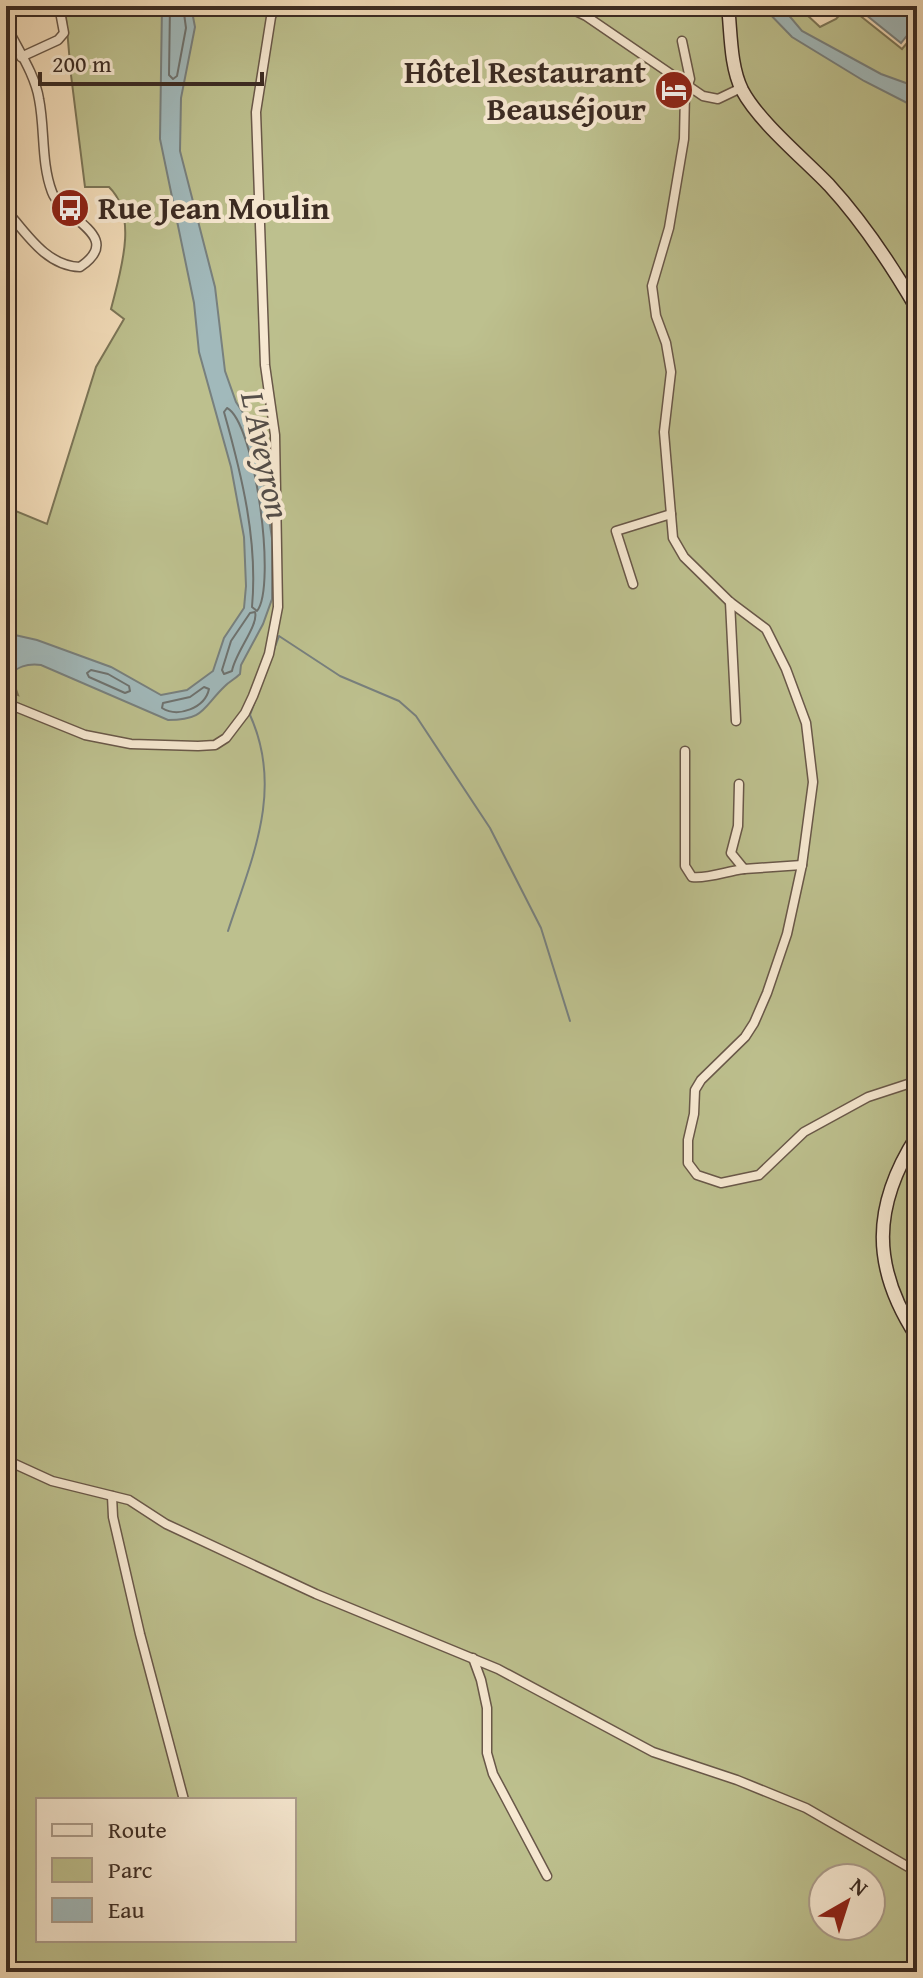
<svg xmlns="http://www.w3.org/2000/svg" width="923" height="1978" viewBox="0 0 923 1978" font-family="'Gentium Book Plus',serif">
  <style>
    .green { fill: #bdc08e; stroke: #7c7658; stroke-width: 2; fill-rule: evenodd }
    .water { fill: #a1b9bb; stroke: #78807e; stroke-width: 2 }
    .lines { fill: none; stroke-linecap: round; stroke-linejoin: round }
    .shore { stroke: #6e726f; stroke-width: 2 }
    .stream { stroke: #78807e; stroke-width: 2 }
    .street-casing { stroke: #695849; stroke-width: 11 }
    .secondary-casing { stroke: #3b2b23; stroke-width: 15 }
    .street { stroke: #f7e9d2; stroke-width: 8 }
    .secondary { stroke: #f7e9d2; stroke-width: 12 }
    .labels { text-anchor: middle; stroke-width: 8; stroke-linejoin: round; paint-order: stroke }
    .poi-label { font-size: 32px; font-weight: bold; fill: #3b2b23; stroke: #f7e9d2; text-anchor: end }
    .water-label { font-size: 34px; font-style: italic; fill: #544e49; stroke: #f7e9d2 }
  </style>
  <rect width="100%" height="100%" fill="#f3ddba"/>
  <filter id="stains"><feTurbulence type="fractalNoise" baseFrequency=".0025" numOctaves="4"/><feColorMatrix values="0 0 0 0 .2 0 0 0 0 .09 0 0 0 0 .02 0 0 0 .5 -.17"/></filter>
  <radialGradient id="worn" r=".72"><stop offset=".6" stop-color="#630" stop-opacity="0"/><stop offset="1" stop-color="#630" stop-opacity=".3"/></radialGradient>
  <path class="green" d="M65,6h740l1,8 14,13 16,-8 12,-13 54,43 15,-18v1941h-911v-1282l12,5 -12,-34v-154l41,17 49,-157 28,-48 -13,-10c9,-36 28,-93 -2,-122h-24l-14,-112zM38,1800h256v140h-256zM823,1878h48v48h-48z"/>
  <g class="water">
    <path d="M162,6h29l4,21 -14,71 -1,53 35,136 10,84 11,31 12,18 11,34 13,84v61l-9,25 -22,41 -1,9c-5,5 -10,7 -15,12 -23,22 -20,34 -57,34l-127,-55c-17,-2 -23,3 -35,11v-43l31,7 74,27 50,28 26,-5 26,-19 11,-33 20,-30 2,-22 -2,-49 -13,-70 -32,-115 -5,-49 -34,-164z"/>
    <path d="M762,6h19l21,25 79,43 36,13v21l-53,-27 -72,-44z"/>
    <path d="M855,6h55l7,6v11l-16,20z"/>
  </g>
  <g class="lines">
    <g class="shore">
      <path d="M170,6l-1,69 4,4 4,-3 9,-48 -3,-22"/>
      <path d="M227,408c28,14 50,178 30,203l-5,-4c6,-66 -10,-131 -28,-195z"/>
      <path d="M255,612c4,13 -20,41 -23,59l-8,3 -2,-4 9,-29 19,-28z"/>
      <path d="M91,670l17,4 21,12 1,5 -5,2 -36,-16 -2,-4z"/>
      <path d="M204,687l5,2c-4,19 -31,29 -47,19l1,-5 27,-6z"/>
    </g>
    <path class="stream" d="M228,931c24,-73 56,-141 22,-216l29,-79 61,40 59,25 17,15 74,112 51,100 29,93"/>
    <g class="street-casing">
      <g id="street">
        <path d="M565,6l21,10 117,80 15,3 23,-11"/>
        <path d="M6,25c11,23 29,49 33,74 6,30 2,64 13,93 10,27 74,44 28,75 -34,-1 -54,-34 -74,-57"/>
        <path d="M682,41l8,38 -5,13 -1,47 -15,89 -17,58 4,30 10,27 5,29 -7,60 9,106 11,19 46,45 36,27 20,40 20,54 7,59 -11,83 -15,69 -20,59 -13,30 -9,14 -44,43 -6,10 -1,24 -6,26v23l9,12 24,8 38,-8 45,-43 64,-35 49,-16"/>
        <path d="M21,57l37,-17 6,-7 -5,-27"/>
        <path d="M6,269v25"/>
        <path d="M633,584l-17,-53 55,-17"/>
        <path d="M730,602l6,119"/>
        <path d="M6,703l79,32 46,9 67,2 17,-1 11,-7 19,-25 8,-17 16,-42 9,-47 -3,-172 -10,-70 -9,-253 15,-95 4,-11"/>
        <path d="M685,751v115l7,11c16,2 35,-6 52,-8"/>
        <path d="M739,784l-1,42 -7,27 13,16 58,-4"/>
        <path d="M6,1460l46,21 77,19 37,24 150,70 182,75 155,83 84,28 69,28 111,64"/>
        <path d="M112,1496l1,21 27,117 44,166"/>
        <path d="M473,1658l8,22 6,28v45l6,21 54,102"/>
      </g>
    </g>
    <g class="secondary-casing">
      <g id="secondary">
        <path d="M728,6c3,26 2,60 14,84 17,32 61,68 87,95 34,37 63,81 88,124"/>
        <path d="M917,1136c-45,70 -46,131 0,201"/>
      </g>
    </g>
    <use href="#street" class="street"/>
    <use href="#secondary" class="secondary"/>
  </g>
  <defs>
    <g id="hotel-disc" transform="scale(2)"><circle r="9.5" fill="#8f2418" stroke="#f7e9d2"/><path d="M-6-4.5h1.5V1H6V5H4.5V3h-9V5H-6ZM-4 0a1.8 1.8 0 1 1 3.6 0ZM.5 0V-2.5h3Q6-2.5 6 0Z" fill="#fff"/></g>
    <g id="bus-disc" transform="scale(2)"><circle r="9.5" fill="#8f2418" stroke="#f7e9d2"/><path d="M-5-6H5V4H4V6H2V4H-2V6H-4V4H-5ZM-3.5-4V0h7V-4ZM-3.5 1.2v1.5H-2V1.2ZM2 1.2v1.5H3.5V1.2Z" fill="#fff"/></g>
  </defs>
  <g fill-rule="evenodd">
    <use href="#hotel-disc" x="674" y="90"/>
    <use href="#bus-disc" x="70" y="208"/>
  </g>
  <g class="labels">
    <g class="poi-label">
      <text x="646" y="83">Hôtel Restaurant<tspan x="646" dy="37">Beauséjour</tspan></text>
      <text x="98" y="219" text-anchor="start">Rue Jean Moulin</text>
    </g>
    <g class="water-label">
      <text transform="translate(266 455) rotate(78)" y="12">L'Aveyron</text>
    </g>
  </g>
  <rect width="923" height="1978" fill="none" stroke="#f3ddba" stroke-width="32"/>
  <rect x="8" y="8" width="907" height="1962" fill="none" stroke="#3b2b23" stroke-width="4"/>
  <rect x="16" y="16" width="891" height="1946" fill="none" stroke="#3b2b23" stroke-width="2"/>
  <rect x="36" y="1798" width="260" height="144" fill="#f7e9d2" stroke="#ac9d8c" stroke-width="2"/>
  <rect x="52" y="1824" width="40" height="12" fill="#f7e9d2" stroke="#ac9d8c" stroke-width="2"/>
  <text x="108" y="1838" font-size="24" fill="#3b2b23">Route</text>
  <rect x="52" y="1858" width="40" height="24" fill="#bdc08e" stroke="#ac9d8c" stroke-width="2"/>
  <text x="108" y="1878" font-size="24" fill="#3b2b23">Parc</text>
  <rect x="52" y="1898" width="40" height="24" fill="#a1b9bb" stroke="#ac9d8c" stroke-width="2"/>
  <text x="108" y="1918" font-size="24" fill="#3b2b23">Eau</text>
  <g transform="translate(847 1902) rotate(39)"><circle r="38" fill="#f7e9d2" stroke="#ac9d8c" stroke-width="2"/>
  <path d="M0-6L14 30L0 20L-14 30Z" fill="#8f2418"/>
  <text y="-12" font-size="22" font-weight="bold" text-anchor="middle" fill="#3b2b23">N</text>
  </g>
  <path d="M40 72v12h222v-12" fill="none" stroke="#3b2b23" stroke-width="4"/>
  <text x="52" y="72" font-size="24" fill="#3b2b23" stroke="#f7e9d2" stroke-width="6" paint-order="stroke">200 m</text>
  <rect width="100%" height="100%" filter="url(#stains)"/>
  <rect width="100%" height="100%" fill="url(#worn)"/>
</svg>
